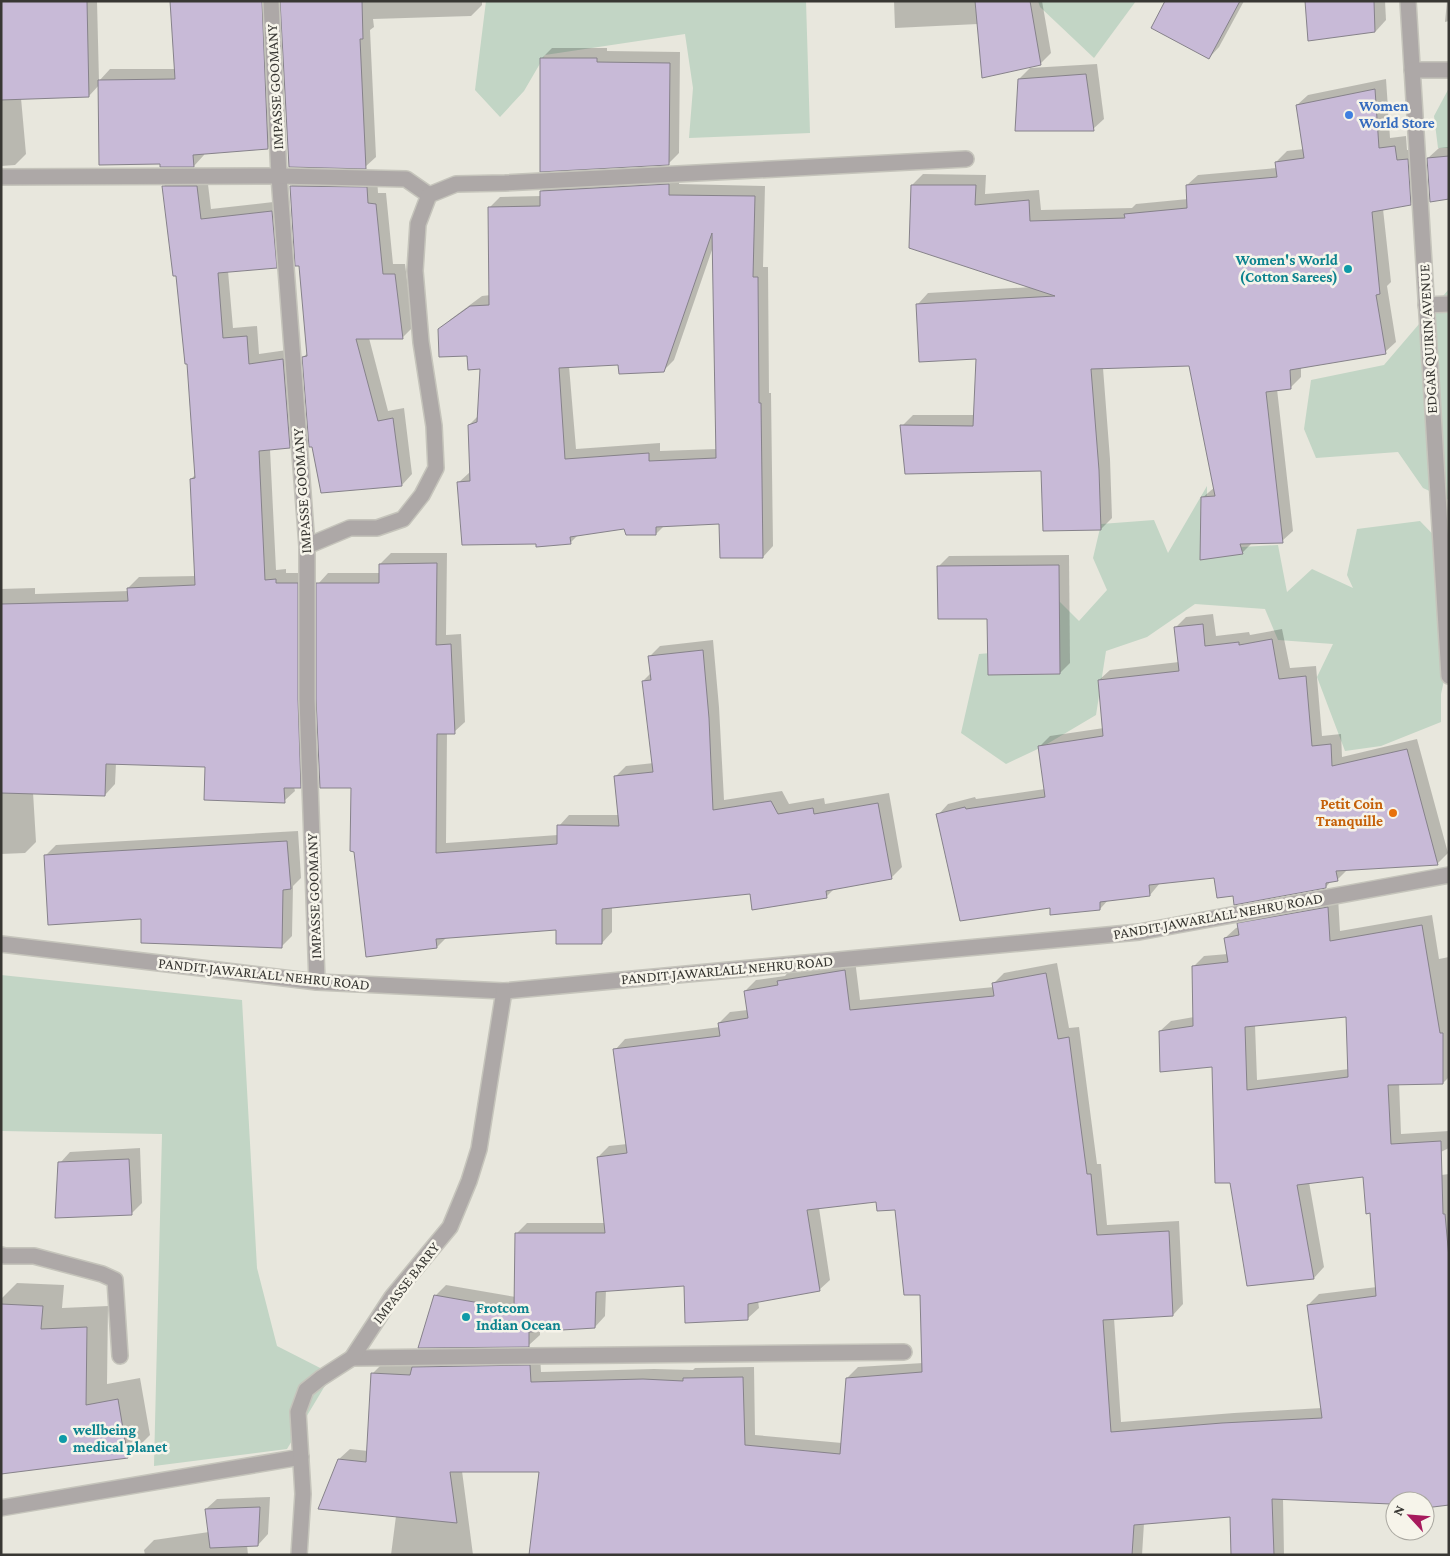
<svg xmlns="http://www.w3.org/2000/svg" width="1450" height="1556" viewBox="0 0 1450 1556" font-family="'Crimson Pro',serif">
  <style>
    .green { fill: #c2d5c5 }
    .shadow { fill: #0003; fill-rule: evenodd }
    .building { fill: #c8bad7; stroke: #86828a; fill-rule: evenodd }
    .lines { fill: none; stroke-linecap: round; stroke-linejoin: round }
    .minor-casing { stroke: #c5c4bb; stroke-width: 18 }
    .minor { stroke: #ada8a7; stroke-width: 15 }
    .shop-dot { fill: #3f7fe0; stroke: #f6f4ea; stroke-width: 2 }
    .culture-dot { fill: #0f9aa8; stroke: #f6f4ea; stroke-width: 2 }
    .food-dot { fill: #e8710a; stroke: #f6f4ea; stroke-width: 2 }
    .labels { text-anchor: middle; stroke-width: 5; stroke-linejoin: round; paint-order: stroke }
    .street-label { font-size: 15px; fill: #383733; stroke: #f6f4ea }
    .shop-label { font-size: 15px; font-weight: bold; fill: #366cbe; stroke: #f6f4ea; text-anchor: start }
    .culture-label { font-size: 15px; font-weight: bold; fill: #0d838f; stroke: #f6f4ea; text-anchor: start }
    .food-label { font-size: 15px; font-weight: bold; fill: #c56008; stroke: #f6f4ea; text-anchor: end }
  </style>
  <rect width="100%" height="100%" fill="#e8e7dd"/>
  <g class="green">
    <path d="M486,1h320l4,132 -121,5 4,-50 -8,-54 -140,21 -21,36 -24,26 -25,-27z"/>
    <path d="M1038,1h98l-42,57 -54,-51z"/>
    <path d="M1449,88v60h-11l-4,-32z"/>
    <path d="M1449,289v211l-26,-12 -25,-36 -82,6 -12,-29 7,-49 73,-15z"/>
    <path d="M1207,486v63l71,-4 9,47 25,-23 41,19 -6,-13 10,-46 63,-8 29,30v107l-8,36v28l-60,24 -36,5 -28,-74 16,-33 -55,-4 -13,-31 -70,-5 -48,33 -41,14 -10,64 -54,32 -36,17 -45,-31 18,-79 59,-5 15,-54 26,26 28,-31 -14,-32 8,-34 53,-4 14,33z"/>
    <path d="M1,975l241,25 15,268 20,78 55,28 -45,75 -133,17 8,-332 -160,-3z"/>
  </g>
  <g class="shadow">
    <path d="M1,1h96l2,80 11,-12h66l8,-68h88l6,136 -10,11 -64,4v3l-10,11 -33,-4 -61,-78 -11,12 -68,2 5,56 -11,11 -14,1z"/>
    <path d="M282,1h200v4l-11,11 -98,3 1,8 -4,3 6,127 -11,10z"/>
    <path d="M894,1h148l9,52 -11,11 -62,-40 -83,4z"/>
    <path d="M1166,1h78l-25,46 -10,11z"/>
    <path d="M1306,1h79l1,19 -10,11 -66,9z"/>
    <path d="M1447,1h2v20l-4,1z"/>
    <path d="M552,48h55v3l73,1 -1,101 -11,11 -127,-105z"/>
    <path d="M1097,64l7,55 -11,10 -74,-50 11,-11z"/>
    <path d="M1386,79l4,59 16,-2 1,14 12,-1 2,44 -11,11 -27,5 8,73 -4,4 9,56 -11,10 -84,15v10l-11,11 -13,1 16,142 -11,10 -30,2 -10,10 -40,-55 13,-11 -25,-123 -87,4 7,91 2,59 -11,11 -59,-59 -140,-44 11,-11h62l2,-58 -59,-53 10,-11 105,-6 -121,-102 11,-11 63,1 -1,19 54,-4 2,20 91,-2 4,-4 52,-5 -1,-14 11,-10 79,-7 -1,-6 11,-11 17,-2 -7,-44 11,-10z"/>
    <path d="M1449,147v51l-21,-40 11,-10z"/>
    <path d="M679,174v10l86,2 -2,81h5l1,126h2l2,153 -10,11 -43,-35 -56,4 -8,8 -31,-6 -46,6 -9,9h-33l-79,-60 12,-11 -1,-47 10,-10 3,-47 -42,-39 11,-10 31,-23 9,-1 -2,-87 11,-11 42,-1v-5l10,-11zM713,247l4,202 -57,2v-8l-84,6 -7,-83 51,-3 43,8 11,-11z"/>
    <path d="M174,176h33l4,33 71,-8 5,55 -11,11 -48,4 5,57 24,-2 2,28 35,-5 6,87 -10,11 -20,2 6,121 10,-1v4h22l3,203 -11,11h-6l1,4 -11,10 -77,-36 -91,-2 -1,21 -10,11 -72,-3 3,50 -11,11 -24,1v-265l34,-1v6l94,-3 -1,-3 11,-11 57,-1 -5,-97 5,-5 -7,-112 -11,-87 -14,-89z"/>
    <path d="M302,176l75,1 1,16h8l7,71h12l8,63 -11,11h-33l19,73 16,-3 8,66 -10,11 -99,-128 5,-4 -17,-167z"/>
    <path d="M391,553h56l-1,82 15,-1 4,88 -11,10 -7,1 -1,110 112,-8 1,-9 10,-11h50l-3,-39 10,-10 28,-3 -11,-82 8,-8 -1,-17 10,-10 53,-6 6,67 5,93 58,-9 7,13 35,-6 1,6 64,-11 13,74 -11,11 -56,10 -9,9 -75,-4 -139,13v26l-10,11 -45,-15 -110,9 -10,10 -85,-160 -34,-203 10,-11h52v-9z"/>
    <path d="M1069,555l1,108 -10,10 -71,-55 -51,-51 11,-11z"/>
    <path d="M1213,614l3,22 33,-4 1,3 32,-6 8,39 26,-2 6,70 19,-2 1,23 75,-18 31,114 -10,10 -90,6 -11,11 -6,1 -5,6 -92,8 -19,-18 -55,6 -10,12 -41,4 -9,10 -49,-2 -113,-92 10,-11 27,-7 1,2 69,-10 -6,-42 11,-11 54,-8 -5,-48 11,-10 69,-8 -4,-34 11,-11z"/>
    <path d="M298,831l3,47 -8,8 -1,50 -11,11 -138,-29 -97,-63 10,-10z"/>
    <path d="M1338,897l2,34 92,-16 7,44 10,-2v120l-6,6h-44l2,51 48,-3v17l-84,41 -1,-14 -55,7 15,85 -10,11 -100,-212 -54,-35 11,-10 23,-4 -1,-50 11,-11 24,-2 -3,-16 11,-10 3,-1v-3l10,-11zM1347,1015l2,54 -92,11 -2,-55z"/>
    <path d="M855,960l5,40 134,-13 -1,-3 11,-11 53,-10 12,65 10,-1 18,137h4l6,61 72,-4 4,83 -10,11 -59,3 7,104 113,-9 88,-5 -14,-103 11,-11 58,-7 4,-104 68,-9v330l-24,2v-5h-30v9l-3,-7 -109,-5 1,57h-52l-1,-39 -87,7 -2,32h-587l-15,-84h-78l11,84h-82l5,-39 -57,-57 11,-10 18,2 4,-77 11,-11 157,-8 1,17 113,-3 39,1 2,-2 59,-1 1,68 87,8 5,-65 11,-11 65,-4 -2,-69 -25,-86 -19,-7 -58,7 11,72 -11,10 -61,11 1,7 -11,10 -63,-33 -79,5 -1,26 -10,11 -55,3v5l-11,10 -94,-49 11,-11 70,12v-63l11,-11h78l-7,-66 11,-11 18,-2 -12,-94 10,-11 95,-12 -1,-4 11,-11 18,-2 -3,-19 11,-11 29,-4 4,-5z"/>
    <path d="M140,1148l2,55 -10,10 -72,-50 10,-11z"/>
    <path d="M17,1283l47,2 -2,23 46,-2 -1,78 33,-6 10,57 -22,22 -127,16v-174z"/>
    <path d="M270,1497l-2,37 -10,11h-11l1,10h-103l-1,-5 10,-10 55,-8 -3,-23 11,-10z"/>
  </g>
  <g class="building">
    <path d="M1,1h86l2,96 -88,3z"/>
    <path d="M170,1h92l6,148 -75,6 1,12h-34v-3l-61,1 -1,-85 77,-1z"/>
    <path d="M280,1h82l1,38h-3l6,130 -77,-2z"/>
    <path d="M975,1h55l11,64 -59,13z"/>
    <path d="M1165,1h75l-31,58 -58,-31z"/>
    <path d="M1305,1h69l1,31 -67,9z"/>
    <path d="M540,58h57v4l73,1 -1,102 -129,7z"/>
    <path d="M1086,74l8,57h-79l3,-52z"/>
    <path d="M1375,89l4,59 16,-2 2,14 11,-1 3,46 -39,7 8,82 -4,1 10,59 -96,16 1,19 -25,3 17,151 -43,1 3,10 -43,6 1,-63 14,-1 -26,-130 -98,3 8,101 2,60 -58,1 -2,-60 -136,3 -5,-49 73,1 3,-67 -57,3 -3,-58 139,-8 -146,-48 2,-63h65l-1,20 54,-5 1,21 95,-3 -1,-4 63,-6 -1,-23 91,-8 -2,-15 29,-4 -8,-53z"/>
    <path d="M1449,156v43l-19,3 -3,-44z"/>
    <path d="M669,184v11l86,1 -2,81h5l1,126h2l2,155h-43l-1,-34 -63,3v8h-30l-2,-6 -54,8 1,7 -35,3v-3l-74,1 -5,-63 13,-1 -2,-56 9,-3 3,-53 -12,1 -1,-14 -28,1 -1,-28 32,-23 19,-1 -1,-98 52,-1v-15zM712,233l4,225 -67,3v-8l-84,6 -6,-91 59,-3 1,9 45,-2z"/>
    <path d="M162,186h35l4,33 71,-8 5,57 -59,5 5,65 24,-2 2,28 34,-5 7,89 -31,3 6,129 11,-1v4h22v116l3,89h-17l1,15 -81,-3 1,-33 -99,-3 -1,32 -104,-3v-189l127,-3 -1,-13 68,-3 -5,-106 5,-1 -8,-114h-2l-9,-88h-3z"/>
    <path d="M290,186l77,1 1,16 8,1 7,70h12l8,65h-47l22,82 15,-3 9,68 -81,7 -9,-46h-3l-7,-90 5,-1 -8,-90h-4z"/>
    <path d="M437,563l-1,82 15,-1 4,90h-18l-1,119 121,-9v-19l62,1 -5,-50 39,-4 -11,-91 9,-1 -3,-24 55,-6 6,68 4,92 58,-9 7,13 35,-6 1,6 64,-11 14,76 -66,12 1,7 -75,12 -2,-16 -148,15v35h-46v-14l-120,9 1,9 -71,9 -12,-105 -4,-1 1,-63h-31l-4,-89v-116h63v-19z"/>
    <path d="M1059,565l1,109 -72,1 -1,-56h-49l-1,-53z"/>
    <path d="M1203,624l2,22 34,-4v3l33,-6 7,40 27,-3 6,70 19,-2 1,22 75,-17 31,116 -102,6 2,10 -12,2v5l-92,17 -1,-9 -16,2 -3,-20 -65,7 1,11 -50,6v8l-50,5v-7l-90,13 -24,-107 29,-7 1,2 79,-12 -7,-51 65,-10 -5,-56 81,-9 -5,-44z"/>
    <path d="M287,841l4,48 -8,1 -1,58 -141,-5v-24l-93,6 -4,-70z"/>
    <path d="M1328,907l2,34 92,-16 18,108h3v51l-55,1 3,59 50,-3 2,73h2l4,44v247l-24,3v-7h-30v10l-3,1 -1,-8 -119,-5 2,56h-43l-1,-38 -96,8 -2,30h-603l10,-83h-89l7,51 -139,-14 20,-50 28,3 5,-89 39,2 2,-8 118,-2 1,17 112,-3 40,2v-3l60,-1 2,68 95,9 6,-76 76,-6 -2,-77h-16l-9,-85 -18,1 -1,-9 -69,8 13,81 -72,13v16l-63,3 -1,-37 -88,6 -1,36 -66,4v15l-111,1 16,-53 80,14 1,-76h90l-8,-76 30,-4 -14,-104 107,-13 -2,-13 30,-5 -4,-27 34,-6 -1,-4 68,-11 5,40 144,-14 -2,-13 54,-10 12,66 11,-2 18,137h4l6,61 72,-4 4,85 -70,4 8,112 111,-9 100,-5 -15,-113 69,-9 -6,-83 -4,1 -3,-37 -66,8 17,94 -67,7 -17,-103h-15l-3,-116 -52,5 -1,-41 34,-5 -1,-60 36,-4 -4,-24 15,-3 -2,-12zM1346,1017l2,60 -101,13 -2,-63z"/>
    <path d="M129,1159l3,56 -77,3 3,-56z"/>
    <path d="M1,1304l42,2 -2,23 46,-2 -1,78 32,-6 10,59 -127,16z"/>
    <path d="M260,1507l-2,39 -48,2 -5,-39z"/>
  </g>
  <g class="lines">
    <g class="minor-casing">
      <g id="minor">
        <path d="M271,1l8,175 28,370v153l10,283"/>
        <path d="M1408,1l41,675"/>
        <path d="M1412,70h37"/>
        <path d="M1,177l278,-1 127,3 23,16"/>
        <path d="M1426,305l23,-1"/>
        <path d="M307,546l43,-18h27l26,-9 19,-24 14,-27 -2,-42 -13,-84 -6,-71 3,-47 11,-29 27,-11 49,-1 461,-24"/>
        <path d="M1,944l316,38 187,9 635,-59 310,-57"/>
        <path d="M1,1255l4,1h29l68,18 13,6 5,76"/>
        <path d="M352,1358l552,-6"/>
        <path d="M1,1508l300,-51"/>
        <path d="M299,1555l4,-61 -5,-82 8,-22 15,-12 31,-20 40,-61 58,-70 19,-46 10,-32 25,-158"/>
      </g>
    </g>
    <use href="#minor" class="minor"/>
  </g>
  <circle class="shop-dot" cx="1349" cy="115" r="5"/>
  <g class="culture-dot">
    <circle cx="1348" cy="269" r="5"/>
    <circle cx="466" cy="1317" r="5"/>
    <circle cx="63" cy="1439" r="5"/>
  </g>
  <circle class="food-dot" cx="1393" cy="813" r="5"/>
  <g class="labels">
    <g class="street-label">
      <text transform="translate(275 87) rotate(-93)" y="5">IMPASSE GOOMANY</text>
      <text transform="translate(1428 339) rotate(-93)" y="5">EDGAR QUIRIN AVENUE</text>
      <text transform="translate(302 491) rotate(-94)" y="5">IMPASSE GOOMANY</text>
      <text transform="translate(314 896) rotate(-92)" y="5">IMPASSE GOOMANY</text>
      <text transform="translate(1218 916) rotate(-10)" y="5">PANDIT JAWARLALL NEHRU ROAD</text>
      <text transform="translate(727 970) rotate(-5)" y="5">PANDIT JAWARLALL NEHRU ROAD</text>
      <text transform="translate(264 974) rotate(6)" y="5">PANDIT JAWARLALL NEHRU ROAD</text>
      <text transform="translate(406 1283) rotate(-52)" y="5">IMPASSE BARRY</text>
    </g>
    <g class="shop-label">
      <text x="1359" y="111">Women<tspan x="1359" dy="17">World Store</tspan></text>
    </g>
    <g class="culture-label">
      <text x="1338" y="265" text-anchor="end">Women's World<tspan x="1338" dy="17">(Cotton Sarees)</tspan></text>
      <text x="476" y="1313">Frotcom<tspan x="476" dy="17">Indian Ocean</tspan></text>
      <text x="73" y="1435">wellbeing<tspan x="73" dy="17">medical planet</tspan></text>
    </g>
    <g class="food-label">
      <text x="1383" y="809">Petit Coin<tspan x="1383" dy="17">Tranquille</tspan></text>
    </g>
  </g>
  <rect width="1450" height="1556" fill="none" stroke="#383733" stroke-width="5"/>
  <g transform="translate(1410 1516) rotate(296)"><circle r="24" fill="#f6f4ea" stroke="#aaa8a1"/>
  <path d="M0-4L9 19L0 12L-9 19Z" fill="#a71a5d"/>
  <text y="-8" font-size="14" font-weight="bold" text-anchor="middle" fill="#383733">N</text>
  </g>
</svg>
